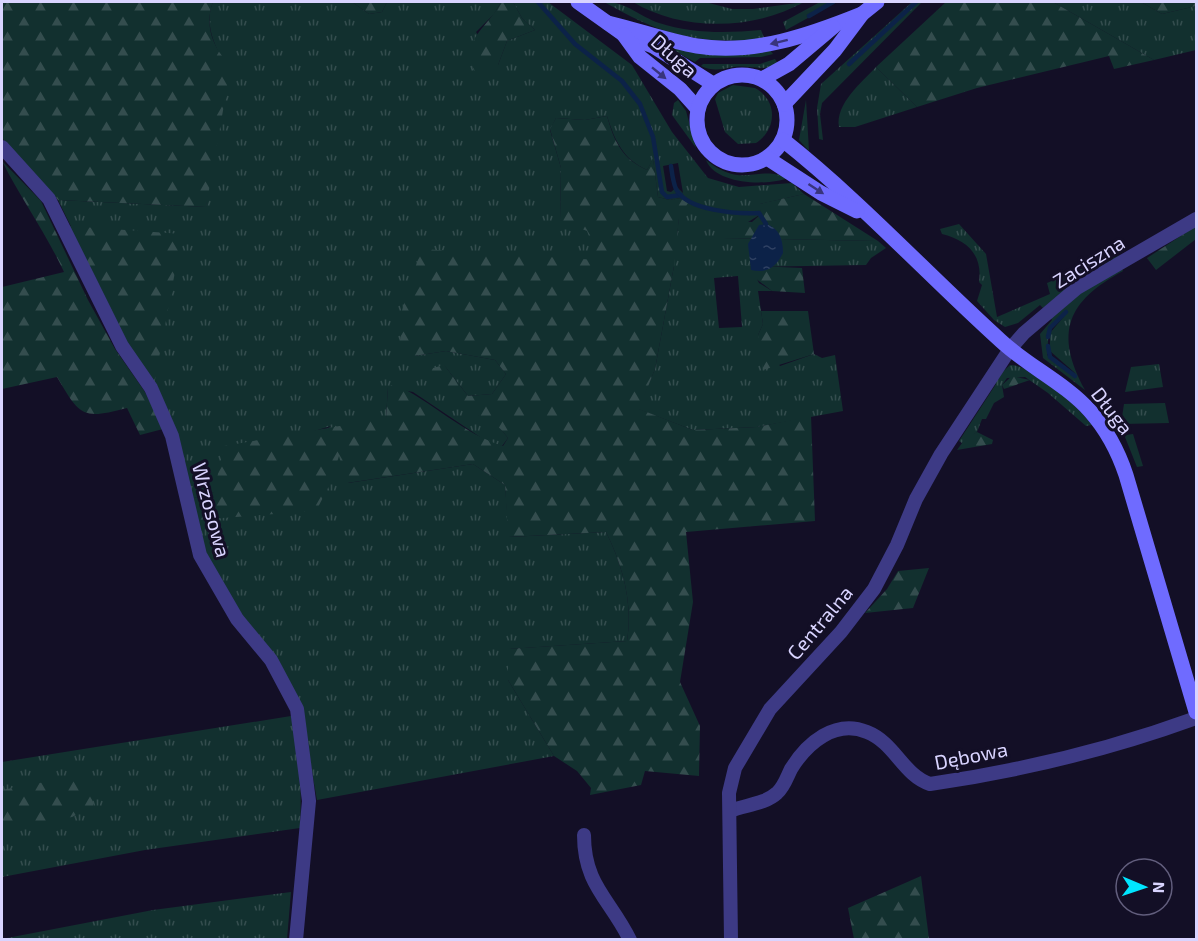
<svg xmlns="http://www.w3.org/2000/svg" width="1198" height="941" viewBox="0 0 1198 941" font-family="'Exo 2',sans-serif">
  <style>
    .grass { fill: url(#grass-tufts); fill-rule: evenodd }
    .forest { fill: url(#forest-firs) }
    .water { fill: url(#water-ripples) }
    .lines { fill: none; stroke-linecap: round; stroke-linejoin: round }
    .stream { stroke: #0c2248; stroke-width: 4.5 }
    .street { stroke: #3d3a85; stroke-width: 14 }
    .secondary { stroke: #6f6bff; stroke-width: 15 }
    .oneway { fill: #38347d }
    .labels { text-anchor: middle; stroke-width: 6; stroke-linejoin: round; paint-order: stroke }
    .street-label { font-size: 20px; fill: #d9d4ff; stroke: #130f26 }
  </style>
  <defs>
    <pattern id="grass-tufts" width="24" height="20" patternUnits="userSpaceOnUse" patternTransform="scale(1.5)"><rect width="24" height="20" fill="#12302f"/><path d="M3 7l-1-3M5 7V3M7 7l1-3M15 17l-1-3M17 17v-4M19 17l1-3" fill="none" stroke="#344d4e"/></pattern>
    <pattern id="forest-firs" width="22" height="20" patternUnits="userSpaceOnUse" patternTransform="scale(1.5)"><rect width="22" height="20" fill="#12302f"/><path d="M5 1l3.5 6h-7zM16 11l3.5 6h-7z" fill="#344d4e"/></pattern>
    <pattern id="water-ripples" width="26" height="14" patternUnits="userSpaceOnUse" patternTransform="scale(1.5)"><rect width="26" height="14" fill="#0c2248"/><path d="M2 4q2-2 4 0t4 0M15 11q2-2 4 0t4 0" fill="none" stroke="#2f4163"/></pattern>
  </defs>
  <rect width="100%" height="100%" fill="#130f26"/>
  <g class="grass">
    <path d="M213,2h139l17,12 13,-2 5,-10h114l-7,12 -18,18 22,33 9,-24 28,-11 -13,-12 -9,-16h35l84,63 40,67 36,46 31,9 53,-4 12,11 -44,10 1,10 -39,24 156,3 8,7 -15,10 -5,7 -115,2 8,16 13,8h-14l5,33 -5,11 22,31 34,-12 8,4 13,-3 8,56 -86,16 -64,3 -55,-21 17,-40 19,-103 -260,90 32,-5 49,9 11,14 -14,20 -24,2 -24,-31 34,50 18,8 12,15 -6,8 -16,-5 -73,-49 -25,-5 -2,31 -38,65 125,-19 32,21 4,52 97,-5c17,34 27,71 21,109l-118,8 -1,31 46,76 -237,44 -16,-90 -96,-155 -10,-35 136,-94 -27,8 -90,58 -23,7 -9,-47 -124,-252 148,7 16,-149c-10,-17 -17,-37 -9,-56zM607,116c8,25 16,43 40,54l6,-11 5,38 12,3 11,-2 -4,37 -117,-15 1,-52 -11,-38 6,-12 29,2zM678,163l5,30 -6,-6 -6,5 -4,-1 -4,-25zM738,276l4,51 -23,1 -5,-50z"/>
    <path d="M604,2c21,-1 35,14 55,21 33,11 69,10 102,7l4,10c-71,3 -99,-3 -161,-38z"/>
    <path d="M633,2h72l27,7h21l51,-7c-49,28 -122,30 -171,0z"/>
    <path d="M820,2h17l-51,28 -3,-8z"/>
    <path d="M912,2h10l-100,101 -2,11 3,26 -4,-1 -2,-31 4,-24z"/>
    <path d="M1053,2h88l21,12 34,-8v44l-42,10z"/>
    <path d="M667,47l103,3 3,4 -12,3 -61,1 -5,4z"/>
    <path d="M775,59l3,5c-16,8 -27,1 -44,3 -13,2 -20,5 -33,-1l2,-2h57z"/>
    <path d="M876,67l41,40 -62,20h-16c-4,-23 23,-45 37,-60z"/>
    <path d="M733,85l22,3c23,13 22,41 1,55l-18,1 -13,-12 -10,-33 3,-6z"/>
    <path d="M678,100l8,11 10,37 -24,-33 2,-12z"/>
    <path d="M806,100l3,51 -10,-11z"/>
    <path d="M706,160c37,30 51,4 82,18 -21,8 -72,7 -82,-18z"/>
    <path d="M959,224l27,30 11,63 53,-23 -3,-11 44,-18 26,-15 2,8 -41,22 -35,28 -3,-3 -22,18 -13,4 -11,-7 -17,-19 5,-16 -3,-3c4,-27 -12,-42 -37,-48l-2,-5z"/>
    <path d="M1121,267l2,4c-56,30 -69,62 -38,119l-42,-32 -3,-24 12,-14 -2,-3 19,-17zM1066,310l1,3 -17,20v18l24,21 2,3 -3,1 -26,-21 2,-28z"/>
    <path d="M1159,364l4,23 -38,5 6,-25z"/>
    <path d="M1010,365c24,0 68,42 82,60l-6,1 -38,-33 -23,-16 -18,1 -5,7 2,12 -10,6 -8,16h-4l-5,13 -15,11 -3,-2 37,-57 -3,-3z"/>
    <path d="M1165,403l4,20 -48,1 3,-20z"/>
    <path d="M1133,434l10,32 -6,1 -12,-30 1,-2z"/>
    <path d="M291,716c9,37 11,74 9,112l-155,22 -143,27v-115z"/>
    <path d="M291,892l-4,47h-285l151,-29z"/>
  </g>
  <g class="forest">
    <path d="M2,2h211c-9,22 0,48 18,63l-25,142 -148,-7 -56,-62z"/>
    <path d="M352,2h35l-5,10 -13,2z"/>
    <path d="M501,2h12l9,16 13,12 -28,11 -9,24 -11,10 -12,-1c-15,-37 12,-44 26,-72z"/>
    <path d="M946,2h107l101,58 -40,9 -5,-13 -132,32 -60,19 -41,-40z"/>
    <path d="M1141,2h55v4l-34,8z"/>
    <path d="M607,116c7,25 15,43 40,54l6,-12 5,39 12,3 11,-2 7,5 -9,15 -5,48 -19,103 -16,40 54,21 64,-3 54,-11 4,105 -129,11 7,70 -13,80 20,44 -1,50 -54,-5 -4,14 -51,10 1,-7 -14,-17 -23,-15 -46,-76v-31l119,-8c6,-38 -4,-75 -21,-109l-98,5 -3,-52 -32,-21 -126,19 -8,-27 -10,30 -13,25 -121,9 -4,-21 23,-7 10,-46 162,-28 2,-31 6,-3c38,17 69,50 109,62l5,-8c-13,-17 -14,-14 -31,-23 -19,-10 -34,-25 -47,-41l3,-6 11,-3 24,31 24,-2 14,-20 -11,-14 -49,-9 -32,5 -11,-3 -5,-29 23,-75 177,11 -11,-29 -27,-11 1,-52 -11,-39 6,-11 29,2z"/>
    <path d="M2,161l39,40 47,99 27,49 30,43 18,37 -23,6 -13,-27c-45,12 -47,8 -70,-31l-55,12v-102l62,-15c-18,-39 -43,-73 -62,-111z"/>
    <path d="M804,194l74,47 -157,-3 12,-17 19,1 9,-8 -2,-10z"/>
    <path d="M69,226l113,8 -28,151 -28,-42z"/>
    <path d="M1196,226v13l-40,31 -9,-12z"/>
    <path d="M737,265l65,3 3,25 -33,-2 -17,-13 -17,-2z"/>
    <path d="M761,311h47l6,43 -51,16 -5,-35 5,-11z"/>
    <path d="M1012,376l18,4 -26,9 -2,-4z"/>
    <path d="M977,432l16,8 -1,4 -35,6 8,-11z"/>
    <path d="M929,568l-16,40 -48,5 22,-24 11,-18z"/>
    <path d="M77,776l16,17v13l-21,11 -70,12v-39z"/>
    <path d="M921,876l8,63h-75l-6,-31z"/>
  </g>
  <path class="water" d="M766,224c13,4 17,15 17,29 -7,14 -16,21 -32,17l-3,-26 11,-19z"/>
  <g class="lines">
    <g class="stream">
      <path d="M538,2l37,42 47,37 18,23 13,33 9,55 5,5 14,-2"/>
      <path d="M809,16l24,-14"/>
      <path d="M849,64l67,-62"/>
      <path d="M671,166c1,7 2,16 5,23 11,22 61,25 83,24l7,11"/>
      <path d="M1048,337l2,-9 16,-16"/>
      <path d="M1048,346l2,11 25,19"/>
    </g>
    <g class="street">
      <path d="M2,147l47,52 73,147 29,42 21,48 28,119 37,64 34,41 26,49 12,92 -13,139"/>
      <path d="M730,811c15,-6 35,-7 47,-18 7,-6 10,-16 14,-24 16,-26 44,-50 76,-37 28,11 36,43 63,52 90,-13 181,-35 266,-66"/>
      <path d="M584,835c0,50 26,64 46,105"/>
      <path d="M731,940l-2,-147 6,-25 35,-59 71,-77 33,-43 23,-44 19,-46 25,-45 69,-105 14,-16 53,-45 119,-69"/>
    </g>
    <g class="secondary">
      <path d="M578,2l45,32 30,12 60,38"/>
      <path d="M608,23c30,7 59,18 89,23 57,9 113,-11 165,-32"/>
      <path d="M624,35l16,22 40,32 18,20"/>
      <circle cx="742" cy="120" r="45"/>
      <path d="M762,79l27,-15 44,-37"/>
      <path d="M784,104l51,-54 27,-36 15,-12"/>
      <path d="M783,140c77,61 145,135 218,201 28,26 64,42 89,70 17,19 28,40 36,64l70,237"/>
      <path d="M767,158l54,35 36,18"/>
    </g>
  </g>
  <defs><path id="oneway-solid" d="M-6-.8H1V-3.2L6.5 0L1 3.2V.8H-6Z" transform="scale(1.5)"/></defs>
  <g class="oneway">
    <use href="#oneway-solid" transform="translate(779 42) rotate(166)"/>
    <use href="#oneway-solid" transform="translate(659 73) rotate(39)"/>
    <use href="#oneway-solid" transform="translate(816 189) rotate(33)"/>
  </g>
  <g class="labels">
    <g class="street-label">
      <text transform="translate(674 56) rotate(42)" y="7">Długa</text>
      <text transform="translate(1089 262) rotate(-32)" y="7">Zaciszna</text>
      <text transform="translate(1112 411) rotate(52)" y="7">Długa</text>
      <text transform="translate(211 510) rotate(75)" y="7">Wrzosowa</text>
      <text transform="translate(820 623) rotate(-50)" y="7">Centralna</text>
      <text transform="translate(971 756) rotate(-11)" y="7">Dębowa</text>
    </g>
  </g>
  <rect width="1198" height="941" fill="none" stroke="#d9d4ff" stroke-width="6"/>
  <g transform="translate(1144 887) rotate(92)"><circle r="28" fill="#130f26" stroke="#625e7d" stroke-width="1.5"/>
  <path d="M0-4.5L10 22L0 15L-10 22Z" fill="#00e5ff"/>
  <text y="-9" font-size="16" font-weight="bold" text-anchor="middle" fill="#d9d4ff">N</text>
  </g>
</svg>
